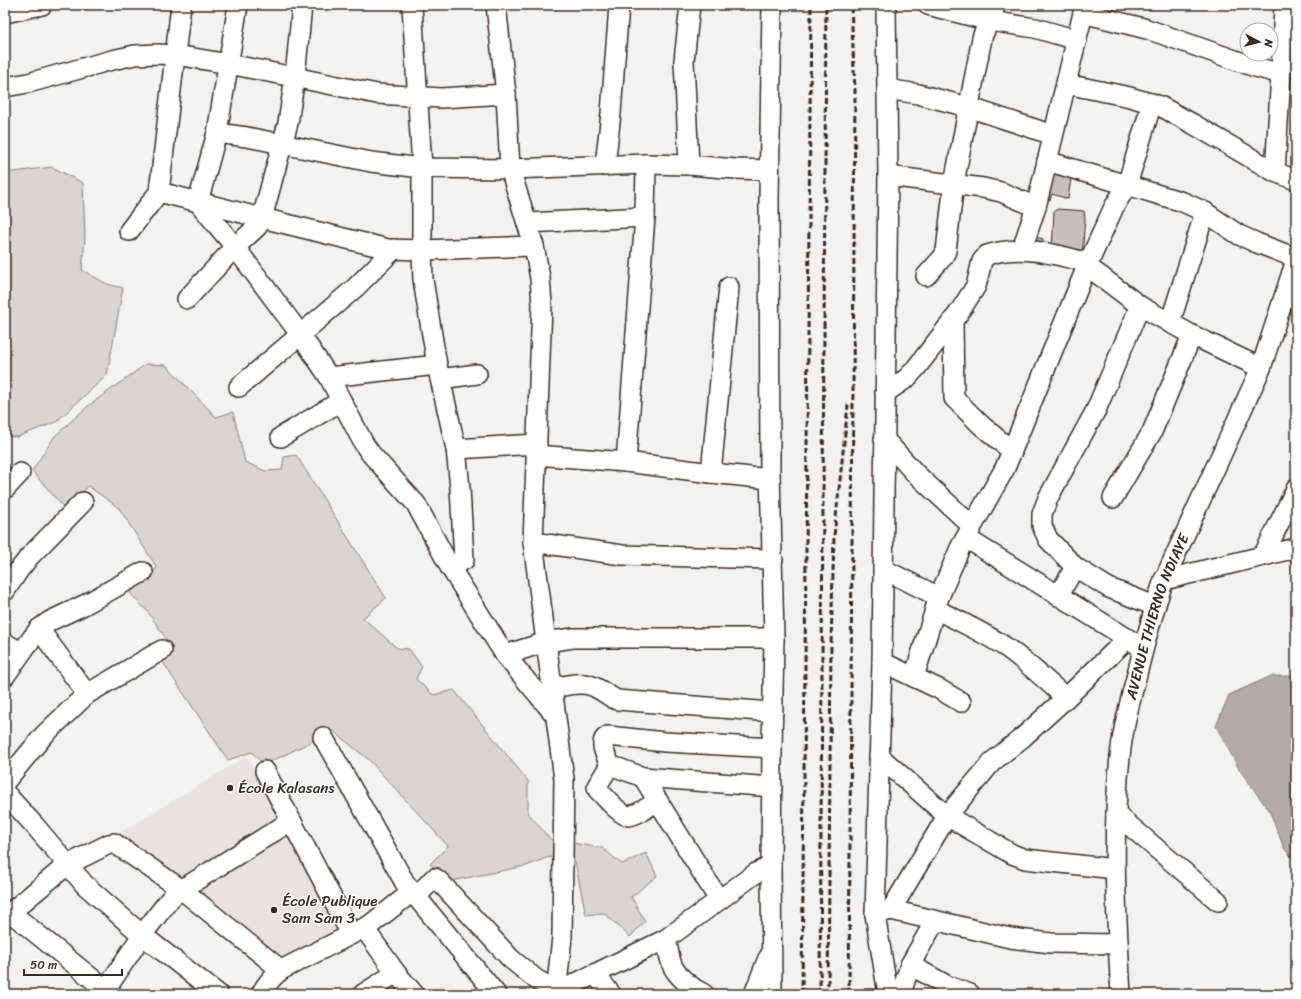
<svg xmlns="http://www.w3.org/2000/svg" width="1301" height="999" viewBox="0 0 1301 999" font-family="Sriracha,sans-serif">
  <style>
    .built { fill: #e6e3e2 }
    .green { fill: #d8d5d2; stroke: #8a8078 }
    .water { fill: #b2aba7; stroke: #827770 }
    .building { fill: #c6c0bd; stroke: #3b2a1e }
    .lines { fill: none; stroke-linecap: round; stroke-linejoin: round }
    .minor-casing { stroke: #3b2a1e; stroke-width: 22 }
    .minor { stroke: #fff; stroke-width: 19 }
    .rail { stroke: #3b2a1e; stroke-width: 3; stroke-dasharray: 6 3; stroke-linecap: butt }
    .poi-dot { fill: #3b2a1e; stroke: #fff; stroke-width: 1.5 }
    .labels { text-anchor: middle; stroke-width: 3; stroke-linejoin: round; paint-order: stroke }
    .street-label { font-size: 15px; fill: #3b2a1e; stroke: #fff }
    .poi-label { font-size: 15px; fill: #3b2a1e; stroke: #fff; text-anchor: start }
  </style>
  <rect width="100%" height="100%" fill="#f3f2f2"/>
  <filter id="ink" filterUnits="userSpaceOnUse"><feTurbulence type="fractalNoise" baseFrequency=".025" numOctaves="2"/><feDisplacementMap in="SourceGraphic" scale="8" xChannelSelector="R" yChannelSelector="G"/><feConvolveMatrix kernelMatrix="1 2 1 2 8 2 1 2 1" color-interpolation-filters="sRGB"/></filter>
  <g filter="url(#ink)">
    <g class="built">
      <path d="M247,756l37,64 -102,62 -68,-46z"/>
      <path d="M289,830l51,100 -58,34 -88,-74z"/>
    </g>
    <g class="green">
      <path d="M52,167l31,16 2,56 -3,31 25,14 16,4 -16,87 -51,47 -39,15 -12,-1v-263z"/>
      <path d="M146,364l20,1 50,52 17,-5 12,50 20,9 17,-1 2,-13 12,-2 90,143 -23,20 34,30 12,1 13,18 -6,12 17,16 21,-5 74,91v32l22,26 52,9 20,16 24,-11 11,23 -26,21 14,24 -15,16 -26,-24 -18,2 -11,-53 -26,-5 -23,9 -75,15 -21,-17 18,-18 -79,-86 -36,-29 -69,34 -12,-13 -24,8 -66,-99 9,-15 -23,-34 -18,-19 27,-25 -38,-60 -31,-22 -23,23 -33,-38 22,-34 34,-31z"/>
    </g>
    <path class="water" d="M1271,676h25v186l-12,-14 -14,-36 -31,-43 -23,-43 13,-31z"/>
    <g class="building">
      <path d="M1056,173l15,5 -3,21 -16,-5 -2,6 -6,-2 7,-24z"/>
      <path d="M1058,209l26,2 1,8 -3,38 -30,-5 2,-41z"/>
      <path d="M1034,237l9,2 -2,12 -11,-2z"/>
    </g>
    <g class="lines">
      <g class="minor-casing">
        <g id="minor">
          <path d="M238,5l-21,128 -19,69 37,45 65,87 29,43 35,67 7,10 45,50 34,63 55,88 50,60"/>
          <path d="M412,5l10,163v82l1,30 14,85 19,84 4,39 4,72 -14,7"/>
          <path d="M496,5l10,89 4,75 24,77 6,32 2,27 -9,237 31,237 -2,158 -6,57"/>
          <path d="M772,5l-3,195 1,271 4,167 -2,110 -1,118 1,128"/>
          <path d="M886,5l2,171 -6,486 -7,252 13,80"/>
          <path d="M928,5l62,16 45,7 42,12"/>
          <path d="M5,13l37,-8"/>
          <path d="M1083,13l64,16 105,37 29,8 -6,98"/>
          <path d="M1281,74l3,-69"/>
          <path d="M1066,84l64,13 30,9 33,18 82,48 21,8"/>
          <path d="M5,87l23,-4 84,-23 23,-5 22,-1 19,1 53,9 148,30 64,4 65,-4"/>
          <path d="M887,89l31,5 50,13 85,28"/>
          <path d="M217,133l30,4 124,25 51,6 88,1 136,-5 43,1 47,4 33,1"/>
          <path d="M1047,161l136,41 22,10 34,23 18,8 39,15"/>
          <path d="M689,165l-5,-104 6,-56"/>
          <path d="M605,166l6,-53 8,-108"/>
          <path d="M888,176l95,12 18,4 35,15"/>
          <path d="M159,192l103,26 126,31 34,1 112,-4"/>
          <path d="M527,223l118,-6"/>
          <path d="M129,231l30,-39 22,-187"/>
          <path d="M1022,249l14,-42 49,-202"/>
          <path d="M1087,266l53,40 52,29 69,33"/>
          <path d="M926,276l17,-19 3,-6 8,-68 28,-145c4,-13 11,-19 13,-33"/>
          <path d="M187,299l48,-52 22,-20 5,-9 26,-95 7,-46 7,-72"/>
          <path d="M1140,306l-44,104 -48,88 -6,16v12l6,13 27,28 34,21 46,18"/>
          <path d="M953,320l1,78 27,27 31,26"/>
          <path d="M1170,323l35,-111"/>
          <path d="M329,377l108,-12"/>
          <path d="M440,379l37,-5"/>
          <path d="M239,387l116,-99 39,-39"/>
          <path d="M885,393l22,-15 9,-10 42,-54 18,-28 6,-25 5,-6c34,-11 68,-1 101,8"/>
          <path d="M281,437l60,-36"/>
          <path d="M884,439l31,34 57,53"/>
          <path d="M456,449l81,-5"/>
          <path d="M536,455l90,7 85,11 59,6"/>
          <path d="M626,462l19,-245 1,-53"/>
          <path d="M711,473l18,-186"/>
          <path d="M5,489l15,-16"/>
          <path d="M1113,498l39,-66 40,-97"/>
          <path d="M966,538l172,107"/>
          <path d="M533,542l89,13 151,4"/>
          <path d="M1263,556l33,-67"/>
          <path d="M883,569l56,28"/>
          <path d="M1164,580l132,-32"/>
          <path d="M5,591l14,-21 11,-14 53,-54"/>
          <path d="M1058,596l17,-29"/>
          <path d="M935,609c24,12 50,24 72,39 21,15 40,33 59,50"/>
          <path d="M39,629l48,65"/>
          <path d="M5,643l16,9"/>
          <path d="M505,655l41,-13 27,-4h201"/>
          <path d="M882,662l57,27 22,13"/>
          <path d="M5,676l27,-38 7,-9 11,-8 34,-16 59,-33"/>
          <path d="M914,677l25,-80 21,-49 45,-80 82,-202 27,-59 13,-22 25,-82"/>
          <path d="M552,688c12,-2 29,-7 40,-2 9,3 16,10 25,14l156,12"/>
          <path d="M323,737l82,146 91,111"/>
          <path d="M772,748l-107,-6 -57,-6c-11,6 -1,21 2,29l33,12 129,10"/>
          <path d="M879,756l68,60 65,38 13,5 90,10"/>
          <path d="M610,765l-13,21 1,4c5,5 23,26 30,26 8,0 23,-11 30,-15"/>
          <path d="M265,771l86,163"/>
          <path d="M643,777l76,123"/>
          <path d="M5,782l39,-47 43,-41 75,-44"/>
          <path d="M5,793l30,33 50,59 57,50 76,59"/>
          <path d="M1116,814l102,87"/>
          <path d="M416,897l17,-18 2,-1 4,3 72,78 26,21 19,10 10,-2 100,-49 90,-66 15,-7"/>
          <path d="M891,910l119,28 41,5 67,1"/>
          <path d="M10,912l101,82"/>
          <path d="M875,914l16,-4 56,-94 45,-54 30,-24 44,-40 61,-59"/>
          <path d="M5,917l62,-52 42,-21 5,-1 67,46 100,81"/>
          <path d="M364,928l32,45 18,21"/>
          <path d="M666,939c2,8 3,20 7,28 6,11 20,22 31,27"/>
          <path d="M910,965l38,21 22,8"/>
          <path d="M595,974l16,20"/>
          <path d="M103,994l39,-59 28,-36 6,-6 115,-72"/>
          <path d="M261,994c5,-10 11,-17 20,-24l89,-45 42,-33"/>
          <path d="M363,994l33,-21"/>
          <path d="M754,994l14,-36"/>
          <path d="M901,994l9,-29 25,-44"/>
          <path id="s1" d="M1121,994c-5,-82 -10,-164 0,-246 3,-25 10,-50 16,-74 8,-32 16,-63 27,-94l97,-212 35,-108"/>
        </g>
      </g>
      <use href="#minor" class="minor"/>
      <g class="rail">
        <path d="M802,994l9,-989"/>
        <path d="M820,994l6,-989"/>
        <path d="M828,994l3,-348 3,-110 14,-131"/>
        <path d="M849,994l6,-903 -4,-86"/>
      </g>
    </g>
  </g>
  <g class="poi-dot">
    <circle cx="230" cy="788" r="4"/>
    <circle cx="274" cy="910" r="4"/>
  </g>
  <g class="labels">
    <g class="street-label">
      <text dy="5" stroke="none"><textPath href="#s1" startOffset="383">AVENUE THIERNO NDIAYE</textPath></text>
    </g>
    <g class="poi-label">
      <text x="238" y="793">École Kalasans</text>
      <text x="282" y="906">École Publique<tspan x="282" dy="17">Sam Sam 3</tspan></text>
    </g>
  </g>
  <rect width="1301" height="999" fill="none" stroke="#fff" stroke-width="20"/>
  <rect x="10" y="10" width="1281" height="979" fill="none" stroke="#3b2a1e" stroke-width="1.5" filter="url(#ink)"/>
  <g transform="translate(1259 42) rotate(97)"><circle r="19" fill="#ffffff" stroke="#b1aaa5"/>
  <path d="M0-3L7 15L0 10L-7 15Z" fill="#3b2a1e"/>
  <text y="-6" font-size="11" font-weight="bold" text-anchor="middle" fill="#3b2a1e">N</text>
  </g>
  <path d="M24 969v6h98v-6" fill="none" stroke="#3b2a1e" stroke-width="2"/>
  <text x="30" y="969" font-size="12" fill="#3b2a1e" stroke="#ffffff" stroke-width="3" paint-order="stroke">50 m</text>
</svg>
